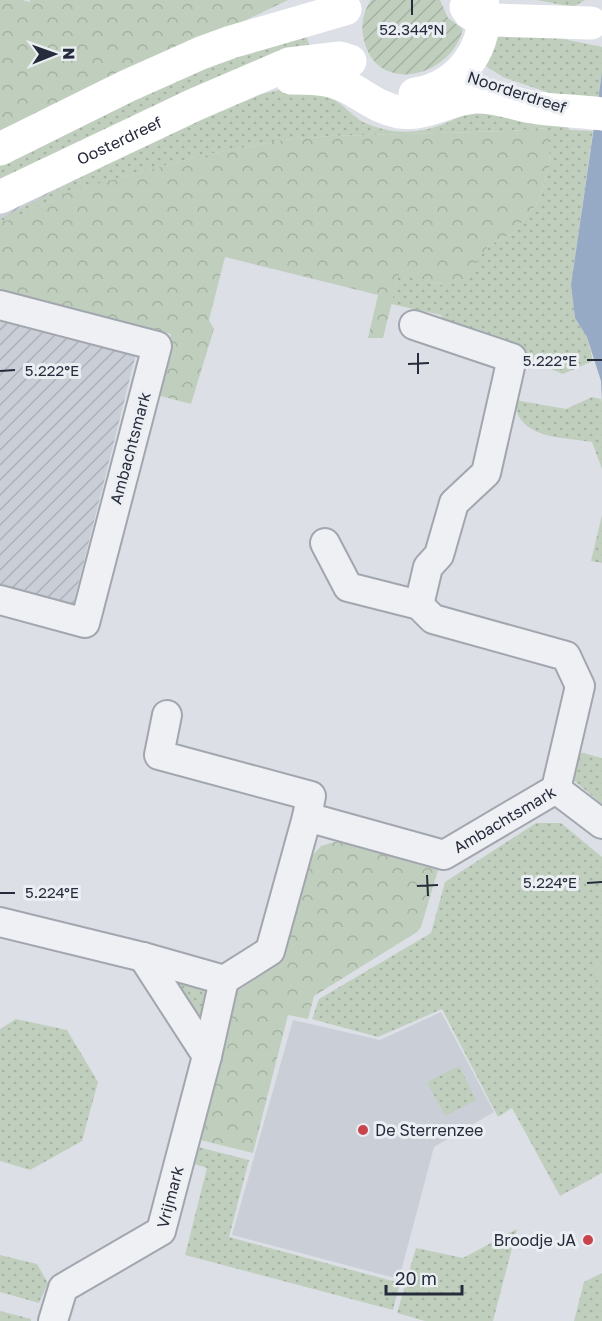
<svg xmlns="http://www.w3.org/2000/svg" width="602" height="1321" viewBox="0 0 602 1321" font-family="'Golos Text',sans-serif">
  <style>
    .built { fill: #caced7 }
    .industrial { fill: url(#industrial-furrows) }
    .grass { fill: url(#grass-dots) }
    .forest { fill: url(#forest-crowns) }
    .garden { fill: url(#garden-furrows) }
    .pitch { fill: #c0cfbd }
    .water { fill: #97aac5 }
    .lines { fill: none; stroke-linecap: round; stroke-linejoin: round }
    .minor-casing { stroke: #a2a6af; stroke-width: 32 }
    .minor { stroke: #eef0f4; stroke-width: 28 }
    .secondary { stroke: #fff; stroke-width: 33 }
    .ticks { fill: none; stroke: #262c3b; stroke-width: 2 }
    .poi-dot { fill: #c9434d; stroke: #ebeef3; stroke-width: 2 }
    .labels { text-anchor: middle; stroke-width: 6; stroke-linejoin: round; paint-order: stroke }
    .street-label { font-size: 16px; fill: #262c3b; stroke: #ebeef3 }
    .poi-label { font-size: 16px; fill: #262c3b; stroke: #ebeef3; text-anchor: start }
    .ticks-label { font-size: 15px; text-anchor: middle; fill: #262c3b; stroke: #ebeef3; stroke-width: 6; stroke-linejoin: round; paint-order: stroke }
  </style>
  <defs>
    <pattern id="industrial-furrows" width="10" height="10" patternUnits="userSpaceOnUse" patternTransform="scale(1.5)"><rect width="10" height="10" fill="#caced7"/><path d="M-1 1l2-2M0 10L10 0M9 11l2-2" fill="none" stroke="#adb1b9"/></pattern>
    <pattern id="grass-dots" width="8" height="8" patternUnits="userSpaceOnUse" patternTransform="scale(1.5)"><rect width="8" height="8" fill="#c0cfbd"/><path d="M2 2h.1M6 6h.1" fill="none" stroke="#a5b2a3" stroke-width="1.8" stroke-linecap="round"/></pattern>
    <pattern id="forest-crowns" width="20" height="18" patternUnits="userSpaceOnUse" patternTransform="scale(1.5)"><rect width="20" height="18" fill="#c0cfbd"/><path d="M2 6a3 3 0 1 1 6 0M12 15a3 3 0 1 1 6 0" fill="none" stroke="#a5b2a3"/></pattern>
    <pattern id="garden-furrows" width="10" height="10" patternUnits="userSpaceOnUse" patternTransform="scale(1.5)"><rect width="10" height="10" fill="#c0cfbd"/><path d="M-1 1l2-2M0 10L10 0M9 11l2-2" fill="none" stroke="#a5b2a3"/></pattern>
  </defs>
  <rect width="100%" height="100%" fill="#dcdfe5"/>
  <path class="built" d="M441,1012l53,100 -60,35 -35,132 -167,-44 61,-215 87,20z"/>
  <path class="industrial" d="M97,126l51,180 -75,299 -73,-17v-414z"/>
  <g class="grass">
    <path d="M537,0h48l-12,7z"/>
    <path d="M305,32l5,16 -78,23 -43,18 -189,93v-18l191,-92z"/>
    <path d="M488,32l61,4 53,11v25l-4,25h-37l-58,-20 -22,-14z"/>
    <path d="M283,89c17,1 35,1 50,10 11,6 19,17 30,23 38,18 78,10 110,-15l90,15 7,8 23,1 -22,154 4,33 12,19 6,24 -30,13 -35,-14 -4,-9 -77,-19 -6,-17 -50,-11 8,-31 43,12 46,-39 25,-13 25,-31 12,-37 -3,-37 -37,3 -179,5 -48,4 -79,15 -133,36 -61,29 -10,2v-3l97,-50 152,-72z"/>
    <path d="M592,397l9,2 1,3v67l-10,-27c-30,-5 -76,-3 -77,-42l51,9z"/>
    <path d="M602,515v48l-11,-2z"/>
    <path d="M571,750l31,8v46l-37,-31z"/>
    <path d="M536,823h25l41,34v316l-42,23 -48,-88 -14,9 -56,-108 -64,28 -66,-18 7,-20 112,-66 14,-51z"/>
    <path d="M168,974l44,12 -11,48z"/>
    <path d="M16,1019l51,11 31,52 -16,59 -52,29 -30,-9v-132z"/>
    <path d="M459,1066l17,34 -31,16 -18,-34z"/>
    <path d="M194,1146l55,14 -20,77 171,46 -7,27 -208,-55 22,-87 -19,-6z"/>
    <path d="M517,1229l-24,92h-68l-28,-8 19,-65 47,10z"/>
    <path d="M0,1255l37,9 11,19 -9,20 -39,-11z"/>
    <path d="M602,1273v48h-28l10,-39z"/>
    <path d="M0,1311l31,8v2h-31z"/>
  </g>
  <g class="forest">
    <path d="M0,0h22l8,2v-2h258l-288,137z"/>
    <path d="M548,128l2,37 -12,37 -25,31 -25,13 -25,35 -20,4 -44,-11 -16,64h-15l10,-43 -153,-38 -16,63 5,9 -23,75 -34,-9 14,-61 -171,-42v-70l10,-2 61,-29 133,-36 79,-15 48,-4 179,-5z"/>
    <path d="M338,841l100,29 -17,57 -4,5 -103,64 -6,23 -20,-4 -35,138 -57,-14 35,-144 51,-33 30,-106 9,-10z"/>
  </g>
  <path class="garden" d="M371,0h69l8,18 15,11c-13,51 -91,67 -100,6 -2,-12 1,-25 8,-35z"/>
  <path class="pitch" d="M602,963v24l-11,-15z"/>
  <path class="water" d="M602,72v330l-1,-21 -14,-44 -12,-19 -4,-33z"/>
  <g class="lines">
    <g class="minor-casing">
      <g id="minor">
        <path d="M0,305l157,41 -72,277 -85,-23"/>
        <path d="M414,325l98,33 -26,115 -32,30 -15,52 -11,12 -9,38"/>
        <path id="s1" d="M167,715l-8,40 152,41 -4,21 137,38 112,-66 24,-103 -14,-30 -133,-37 -14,-14 -71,-18 -23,-44"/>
        <path d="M556,789l46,35"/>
        <path d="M0,922l143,35 81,23 46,-29 37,-134"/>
        <path d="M207,1056l17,-76"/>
        <path id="s2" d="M53,1321l10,-33 98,-57 46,-175 -64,-99"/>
      </g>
    </g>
    <use href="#minor" class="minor"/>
    <g class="secondary">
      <path d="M466,7l4,6 7,4 18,3 96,3"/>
      <path d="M291,78c18,0 37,0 54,8 19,9 32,22 54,26 27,4 49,-13 76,-15 21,-1 42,8 63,11 21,3 43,3 64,6"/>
      <path d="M415,94c45,-7 76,-48 67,-94"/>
      <path d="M0,149l127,-63 74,-33 30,-11 114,-33"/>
      <path id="s3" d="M0,197l194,-92 95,-41 51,-6 10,3"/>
    </g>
  </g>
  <path class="ticks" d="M412,0v15M418,353v21M587,360h15M408,364l21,-1M0,371l15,-1M427,875l1,21M587,883l15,-1M417,886l21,-1M0,893h15"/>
  <g class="poi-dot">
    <circle cx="363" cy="1130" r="6"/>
    <circle cx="588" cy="1240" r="6"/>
  </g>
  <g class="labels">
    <g class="street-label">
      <text transform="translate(517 92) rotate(18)" y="6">Noorderdreef</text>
      <text dy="6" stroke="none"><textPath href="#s3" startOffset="132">Oosterdreef</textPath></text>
      <text transform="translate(130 448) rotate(-75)" y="6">Ambachtsmark</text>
      <text dy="6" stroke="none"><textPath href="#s1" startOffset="432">Ambachtsmark</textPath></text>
      <text dy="6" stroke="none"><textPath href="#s2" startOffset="183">Vrijmark</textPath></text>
    </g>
    <g class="poi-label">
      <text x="375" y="1136">De Sterrenzee</text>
      <text x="576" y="1246" text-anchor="end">Broodje JA</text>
    </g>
  </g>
  <g class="ticks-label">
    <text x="412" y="35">52.344°N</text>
    <text x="550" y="366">5.222°E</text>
    <text x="52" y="376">5.222°E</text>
    <text x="550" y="888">5.224°E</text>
    <text x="52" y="898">5.224°E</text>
  </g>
  <g transform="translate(54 54) rotate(89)" stroke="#ebeef3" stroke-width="4.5" paint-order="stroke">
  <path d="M0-4.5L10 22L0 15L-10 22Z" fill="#262c3b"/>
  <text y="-9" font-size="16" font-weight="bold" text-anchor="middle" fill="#262c3b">N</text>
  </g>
  <path d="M386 1285v9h76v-9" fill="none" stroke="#262c3b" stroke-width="3"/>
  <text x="395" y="1285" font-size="18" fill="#262c3b" stroke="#ebeef3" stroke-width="4.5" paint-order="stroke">20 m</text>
</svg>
